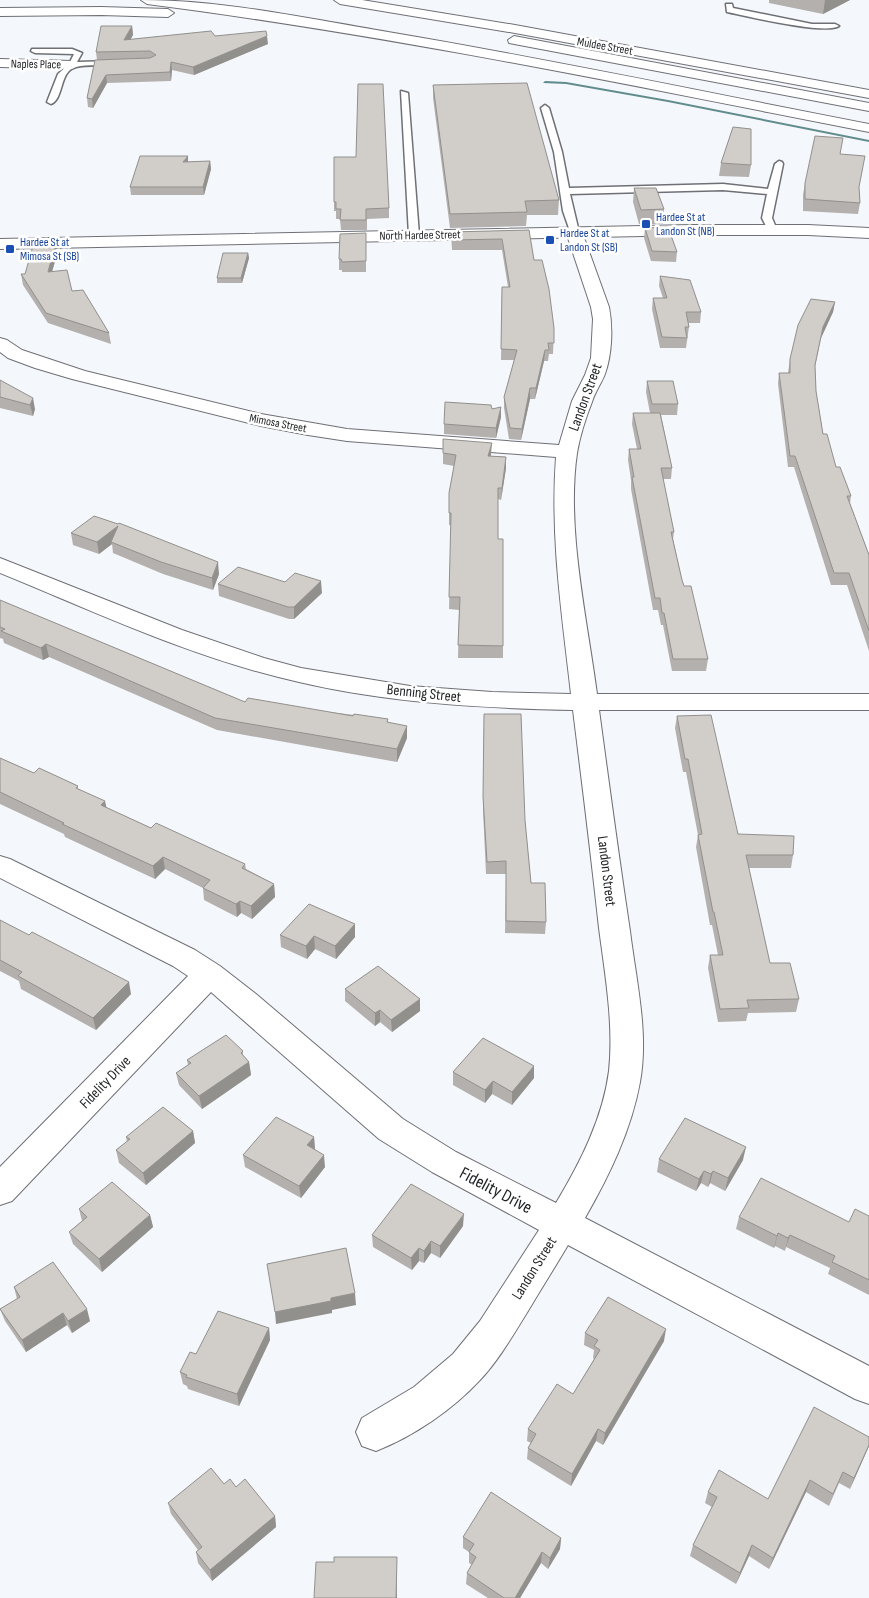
<svg xmlns="http://www.w3.org/2000/svg" width="869" height="1598" viewBox="0 0 869 1598" font-family="'Sofia Sans Condensed',sans-serif">
  <style>
    .lines { fill: none; stroke-linecap: round; stroke-linejoin: round }
    .stream { fill: #608c8c; fill-rule: evenodd }
    .service-casing { stroke: #6e7075; stroke-width: 3 }
    .minor-casing { stroke: #6e7075; stroke-width: 2 }
    .tertiary-casing { stroke: #6e7075; stroke-width: 2 }
    .motorway-casing { stroke: #6e7075; stroke-width: 2 }
    .service { fill: #fff; fill-rule: evenodd }
    .minor { fill: #fff; fill-rule: evenodd }
    .tertiary { fill: #fff; fill-rule: evenodd }
    .motorway { fill: #fff; fill-rule: evenodd }
    .wall { fill: #b4b0ad }
    .shaded-wall { fill: #92908d }
    .building { fill: #d1cdc9; stroke: #92908d }
    .transit-dot { fill: #1a4fb4; stroke: #fff; stroke-width: 2 }
    .labels { text-anchor: middle; stroke-width: 5; stroke-linejoin: round; paint-order: stroke }
    .far-street-label { font-size: 12px; fill: #1f2022; stroke: #fff }
    .far-transit-label { font-size: 12px; fill: #164399; stroke: #fff; text-anchor: start }
    .street-label { font-size: 15px; fill: #1f2022; stroke: #fff }
    .near-street-label { font-size: 18px; fill: #1f2022; stroke: #fff }
  </style>
  <rect width="100%" height="100%" fill="#f4f7fc"/>
  <g class="lines">
    <path class="stream" d="M545,81l21,1 102,18 201,40v2l-201,-40 -102,-18 -23,-1z"/>
    <g class="service-casing">
      <g id="service">
        <path d="M726,4h6l1,4 79,16h23l4,2c-13,9 -93,-10 -112,-14z"/>
        <path d="M32,49h40l10,4 -5,9 38,-1 4,2 -4,2c-12,1 -27,-1 -39,2 -17,4 -12,32 -25,37l-4,-2 11,-28 11,-10 5,-10 -39,-1 -4,-2z"/>
        <path d="M401,91l7,2 11,142 -5,3 -5,-3z"/>
        <path d="M545,105l4,3 13,44 7,36 154,-4 45,5 7,-25 4,-3 3,1 1,2 -11,54 5,12 -2,2h-6l-7,-14 5,-24 -44,-4 -153,4 9,38 -2,2h-6l-8,-23 -9,-59 -13,-44z"/>
      </g>
    </g>
    <g class="minor-casing">
      <g id="minor">
        <path d="M0,59l72,2 7,4 -7,4 -72,-2z"/>
        <path d="M574,227l6,1 2,4 27,75c4,21 3,47 -4,67 -4,10 -10,18 -13,28 -6,15 -12,34 -15,51 -11,75 10,165 20,241h272v16h-270c10,74 20,148 31,221 6,49 19,102 10,151 -9,49 -31,94 -55,136l284,148v38l-14,-5 -287,-154c-13,22 -27,44 -40,66 -15,24 -29,49 -48,69 -28,30 -66,56 -104,71l-14,-5 -6,-14 6,-14 52,-31 39,-33 27,-33 59,-91 -107,-58 -53,-33 -168,-147 -199,209 -12,4v-38l188,-191 -15,-10 -173,-88v-22l10,3 185,91 25,16 36,28 147,125 53,33 100,51c24,-40 47,-85 53,-132 5,-47 -4,-97 -10,-143 -8,-73 -17,-146 -26,-218 -92,-2 -184,-7 -274,-28 -104,-23 -201,-69 -299,-109v-15l182,72 82,28 37,10 109,18 82,6 79,2c-9,-80 -21,-156 -15,-237l-209,-16 -39,-6 -47,-9 -189,-47 -37,-11 -27,-10 -8,-6v-14l7,2 15,10 63,21 176,43 86,15 212,16 13,-44 13,-26 6,-17 2,-39 -2,-12 -25,-75 2,-4z"/>
      </g>
    </g>
    <g class="tertiary-casing">
      <g id="tertiary">
        <path d="M334,0h28l153,25 354,65v8l-354,-65 -175,-29z"/>
        <path d="M692,225h116l61,3v10l-61,-3h-116l-692,14v-10z"/>
      </g>
    </g>
    <g class="motorway-casing">
      <g id="motorway">
        <path d="M141,0c82,0 165,18 247,32 161,27 321,61 481,92v8c-240,-47 -479,-97 -722,-128z"/>
        <path d="M101,7l67,2 6,4 -6,4 -67,-2 -101,1v-8z"/>
        <path d="M514,36l355,67v8l-360,-68 -1,-3z"/>
      </g>
    </g>
    <use href="#service" class="service"/>
    <use href="#minor" class="minor"/>
    <use href="#tertiary" class="tertiary"/>
    <use href="#motorway" class="motorway"/>
  </g>
  <g class="wall">
    <path d="M769,0h81l-27,14 -54,-11z"/>
    <path d="M132,26l1,9 -3,5 85,-4 53,8 -74,31 -22,-5 -1,11 -64,2 -14,25 -5,-1 -1,-9 10,-38 -1,-8z"/>
    <path d="M433,85l126,115 -1,15h-31l-1,11 -76,2 -17,-130z"/>
    <path d="M840,154l19,34 1,15 -2,11 -55,-3v-16l2,-12z"/>
    <path d="M210,161l1,8 -7,26h-73l-1,-8 58,-25z"/>
    <path d="M721,163l30,2 -2,12 -30,-1z"/>
    <path d="M634,188l30,21 -1,15h-24l-6,-22z"/>
    <path d="M334,202l55,6v10l-22,1v11h-26l-1,-11h-4v-8h-2z"/>
    <path d="M645,228l32,24 -1,10 -25,-1 -7,-23z"/>
    <path d="M529,230l5,30 20,68 -1,26h-4l-1,7h-4l-9,38h-5l-9,41 -12,-1 -5,-31v-11l10,-37h-13l1,-73h6l-6,-37h-50l-1,-18z"/>
    <path d="M366,233v39h-24v-2h-3v-11z"/>
    <path d="M248,253l1,5 -7,25h-25v-5z"/>
    <path d="M57,255l-5,16 20,20 37,42 2,11 -63,-21 -25,-38 -2,-11h4z"/>
    <path d="M660,276l41,36 -1,11h-12l1,4 -3,21h-26l-8,-39 1,-11h10l-4,-12z"/>
    <path d="M835,302l-2,10 -12,26 -6,29 1,24 7,43 13,33 15,29 -1,7 19,52v96l-22,-66h-16l-37,-118h-6l-10,-83 1,-11h9l2,-14z"/>
    <path d="M0,380l35,29 -2,7 -33,-8z"/>
    <path d="M647,381l31,23 -1,11h-16l11,53 -1,11h-8l11,53 -1,7 9,41 26,79 -2,12h-34l-9,-46h-2l-3,-15h-5l-22,-121v-9l-3,-20 1,-11h8l-5,-25 1,-11h17l-4,-21z"/>
    <path d="M492,409l9,8 -5,21 -52,-4v-10z"/>
    <path d="M443,453l48,1v2l15,1v11l-5,32 -3,-1v40l5,107v12h-45l1,-48 -10,-1 2,-84h-2v-32l5,-27 -11,-2z"/>
    <path d="M118,524l101,50 -6,16 -50,-16 -50,-21 -1,-9 -13,10 -26,-9 -2,-12z"/>
    <path d="M285,582l37,11 -28,26h-5l-70,-23 -1,-12z"/>
    <path d="M0,600l245,102 143,17v4l19,3v12l-10,24 -180,-32 -168,-73 -6,3 -39,-17 -1,-4 -3,-1z"/>
    <path d="M484,714l41,106 6,63 15,39 -1,12 -40,-1 1,-59h-20l-3,-64z"/>
    <path d="M677,716l61,118 55,21 -2,13h-42l21,95 29,36 -3,13 -48,1 -2,8 -28,1 -10,-54 2,-13h8l-6,-30h-2l-14,-78 2,-12 -12,-63h-3l-8,-44z"/>
    <path d="M0,758l34,15 44,13v3l28,19 45,20 94,36 1,5 28,15 1,13 -23,22 -11,-6 -4,4 -33,-17 -1,-12 -38,-19 -10,10 -90,-42 -1,-3 -64,-30z"/>
    <path d="M0,920l131,74 -35,36 -75,-41 -2,-8 -19,-10z"/>
    <path d="M280,935l75,2 -19,22 -21,-10 -8,10 -26,-12z"/>
    <path d="M345,989l75,22 -28,21 -12,-10 -5,4 -30,-25z"/>
    <path d="M243,1051v4l6,7 2,13 -49,34 -23,-24 -3,-12 12,-8 -1,-5z"/>
    <path d="M453,1072l81,6 -22,27 -20,-11 -7,9 -32,-18z"/>
    <path d="M193,1131l2,12 -49,42 -27,-22 -3,-13 11,-8 -1,-5z"/>
    <path d="M314,1137l1,13 10,17 -24,31 -56,-31 -2,-12z"/>
    <path d="M659,1159l84,1 -18,31 -15,-8 -2,4 -7,-4 -5,8 -39,-19z"/>
    <path d="M79,1209l71,6 3,12 -51,45 -29,-28 -4,-12 13,-11z"/>
    <path d="M869,1216v79l-41,-21 2,-6 -44,-21 -1,4 -10,-5 -1,2 -38,-19 3,-12 110,5z"/>
    <path d="M463,1226l-23,32 -9,-5 -7,10 -5,-2 -7,9 -39,-23 -1,-12z"/>
    <path d="M14,1287l76,34 -18,12 -5,-8 -41,27 -21,-31 -5,-12 17,-10z"/>
    <path d="M269,1328l1,12 -31,66 -51,-17 -1,-3 -4,-2 -3,-12 16,-18z"/>
    <path d="M585,1333l79,8 -61,104 -7,-4 -25,45 -44,-27 1,-11 3,-5 -4,-2 1,-12 45,-35 21,-35 -1,-1 1,-8 -10,-5z"/>
    <path d="M869,1437v9l-19,43 -11,-6 -10,23 -23,-14 -37,77 -20,-13 -13,28 -46,-28 3,-11 19,-38 -7,-4 3,-11 60,7z"/>
    <path d="M224,1484l12,3 39,29 1,11 -64,54 -14,-18 -2,-11 2,-2 -27,-36 -3,-11z"/>
    <path d="M463,1537l98,1 -1,11 -12,20 -7,-6 -21,35h-32l-22,-14 1,-11 5,-8 -3,-2v-11l-6,-4z"/>
  </g>
  <g class="shaded-wall">
    <path d="M825,0h25l-27,14z"/>
    <path d="M132,26l1,9 -8,14 -1,-9z"/>
    <path d="M267,36l1,8 -74,31 -1,-8z"/>
    <path d="M171,62l1,8 -1,11 -1,-9z"/>
    <path d="M106,75l1,8 -14,25 -1,-9z"/>
    <path d="M188,156v7l-5,-1z"/>
    <path d="M210,161l1,8 -7,26 -1,-8z"/>
    <path d="M55,245l2,10 -8,27 -1,-10z"/>
    <path d="M248,253l1,5 -7,25 -1,-5z"/>
    <path d="M835,302l-2,10 -12,26 2,-11z"/>
    <path d="M545,350l-1,11 -9,38 1,-11z"/>
    <path d="M530,388v11l-9,41 1,-11z"/>
    <path d="M33,398l2,11 -2,7 -3,-11z"/>
    <path d="M501,407v10l-5,21v-10z"/>
    <path d="M492,443l-1,11 -3,14v-12z"/>
    <path d="M506,457v11l-5,32 1,-12z"/>
    <path d="M118,526l-7,16 1,2 -13,10 -2,-12z"/>
    <path d="M218,562l1,12 -6,16 -1,-12z"/>
    <path d="M321,581l1,12 -28,26v-12z"/>
    <path d="M46,644l3,13 -6,3 -2,-12z"/>
    <path d="M407,726v12l-10,24v-13z"/>
    <path d="M105,801l3,13 -7,-9z"/>
    <path d="M163,857l2,12 -10,10 -2,-13z"/>
    <path d="M274,884l1,13 -23,22 -1,-13z"/>
    <path d="M240,901l1,12 -4,4 -1,-13z"/>
    <path d="M355,924v13l-19,22 -1,-13z"/>
    <path d="M314,936l1,13 -8,10 -1,-13z"/>
    <path d="M129,982l2,12 -35,36 -3,-12z"/>
    <path d="M420,999v12l-28,21 -1,-12z"/>
    <path d="M380,1010v12l-5,4v-13z"/>
    <path d="M249,1062l2,13 -49,34 -3,-13z"/>
    <path d="M534,1066v12l-22,27v-13z"/>
    <path d="M493,1081l-1,13 -7,9v-13z"/>
    <path d="M193,1131l2,12 -49,42 -3,-12z"/>
    <path d="M314,1137l1,13 -8,-5z"/>
    <path d="M746,1147l-3,13 -18,31 3,-13z"/>
    <path d="M324,1155l1,12 -24,31 -2,-12z"/>
    <path d="M704,1171l-3,12 -5,8 3,-12z"/>
    <path d="M713,1171l-3,12 -2,4 3,-13z"/>
    <path d="M464,1214l-1,12 -23,32v-12z"/>
    <path d="M150,1215l3,12 -51,45 -3,-13z"/>
    <path d="M778,1233l-3,13 -1,2 3,-12z"/>
    <path d="M790,1235l-4,12 -1,4 3,-13z"/>
    <path d="M431,1241v12l-7,10v-12z"/>
    <path d="M419,1248v13l-7,9 -1,-12z"/>
    <path d="M355,1293l1,12 -24,5v3l-56,11 -1,-12 56,-14z"/>
    <path d="M87,1309l3,12 -18,12 -4,-12z"/>
    <path d="M63,1313l4,12 -41,27 -4,-12z"/>
    <path d="M269,1328l1,12 -31,66 -2,-12z"/>
    <path d="M666,1329l-2,12 -61,104 2,-12z"/>
    <path d="M598,1429l-2,12 -25,45 1,-12z"/>
    <path d="M869,1445v1l-19,43 4,-11z"/>
    <path d="M810,1480l-4,12 -37,77 4,-11z"/>
    <path d="M275,1516l1,11 -64,54 -2,-11z"/>
    <path d="M561,1538l-1,11 -12,20 2,-11z"/>
    <path d="M752,1545l-3,11 -13,28 4,-11z"/>
    <path d="M542,1552l-1,11 -21,35h-5z"/>
    <path d="M397,1557v41h-1z"/>
  </g>
  <g class="building">
    <path d="M101,26h31l-8,14 87,-9 4,5 51,-5 1,5 -74,31 -22,-5 -1,10 -64,3 -14,24 -5,-1 8,-38 55,-2 6,-3 -6,-4 -54,1z"/>
    <path d="M527,83l32,117 -34,1 2,11 -77,2 -17,-129z"/>
    <path d="M358,84h25l6,124 -23,1v11h-26l1,-11h-5v-7h-2v-45h22z"/>
    <path d="M733,127l18,2v36l-30,-2z"/>
    <path d="M815,136l28,2 -3,16 25,2 -6,31 1,16 -55,-4v-16z"/>
    <path d="M140,156h48l-5,6 27,-1 -7,26h-73z"/>
    <path d="M634,188h22l8,21 -23,1z"/>
    <path d="M668,227l9,25 -25,-1 -7,-23z"/>
    <path d="M529,230l5,30h8l7,29 5,39v15h-6l1,7h-4l-9,38h-6l-8,41 -12,-1 -6,-31 13,-47 -16,-1 1,-62h8l-8,-48 -50,1 -1,-8z"/>
    <path d="M366,233v28l-24,1 -1,-3h-2l1,-25z"/>
    <path d="M55,245l-7,27 19,-2 5,21 11,-1 26,43 -63,-20 -25,-39h4l8,-28z"/>
    <path d="M223,253h25l-7,25h-24z"/>
    <path d="M660,276l30,4 11,32h-15l3,15h-4l2,11 -25,-1 -9,-39h14z"/>
    <path d="M811,299l24,3 -12,25 -8,38 1,26 7,43h4l9,33h4l11,29h-4l22,59v76l-20,-58h-15l-39,-117h-5l-11,-83h11v-14l8,-34z"/>
    <path d="M0,380l33,18 -3,7 -30,-8z"/>
    <path d="M647,381h26l5,23h-26z"/>
    <path d="M445,402l46,3 1,4 9,-2 -5,21 -52,-4z"/>
    <path d="M633,413h27l12,55h-11l13,64h-3l11,48 2,6h7l17,73h-35l-9,-46h-2l-2,-15h-5l-23,-121h2l-5,-28h12z"/>
    <path d="M443,439l49,4 -4,13 18,1 -4,31h-4v51h5v107l-45,-1 2,-48h-11l2,-84h-2v-20l7,-38 -13,-2z"/>
    <path d="M94,516l24,8 1,-1 99,39 -6,16 -51,-16 -50,-20 7,-16 -21,16 -26,-9z"/>
    <path d="M238,567l47,15 10,-9 26,8 -27,26h-6l-70,-23z"/>
    <path d="M0,600l245,102 3,-4 105,18 1,-2 34,5 -1,3 20,4 -10,23 -182,-31 -169,-74 -5,4 -40,-17 4,-2 -5,-2z"/>
    <path d="M484,714h37l4,106 6,63h14l1,39 -40,-1v-60l-19,1 -4,-65z"/>
    <path d="M711,715l27,119 56,2 -1,19h-47l24,108h20l9,36 -52,1 2,8 -29,1 -10,-54h13l-9,-43h-1l-15,-77 4,-1 -14,-75h-3l-8,-43z"/>
    <path d="M0,758l34,15 5,-5 39,18 -2,2 29,13 -4,4 50,23 5,-5 89,41 -3,4 32,16 -23,22 -11,-5 -4,3 -33,-16 7,-8 -47,-23 -10,9 -91,-42 2,-1 -64,-31z"/>
    <path d="M309,904l46,20 -20,22 -21,-10 -8,10 -26,-11z"/>
    <path d="M0,920l29,15 3,-3 97,50 -36,36 -75,-42 4,-4 -22,-12z"/>
    <path d="M378,966l42,33 -29,21 -11,-10 -5,3 -30,-24z"/>
    <path d="M226,1035l17,16 -2,2 8,9 -50,34 -23,-23 15,-10 -4,-3z"/>
    <path d="M483,1038l51,28 -22,26 -19,-11 -8,9 -32,-18z"/>
    <path d="M163,1107l30,24 -50,42 -27,-23 14,-11 -4,-2z"/>
    <path d="M276,1117l38,20 -7,8 17,10 -25,31 -56,-31z"/>
    <path d="M685,1118l61,29 -18,31 -15,-7 -2,3 -7,-3 -5,8 -40,-20z"/>
    <path d="M761,1178l88,44 6,-13 14,7v64l-37,-18 3,-6 -45,-21 -2,3 -10,-5 -1,3 -38,-19z"/>
    <path d="M112,1182l38,33 -51,44 -30,-27 18,-15 -8,-8z"/>
    <path d="M411,1184l53,30 -24,32 -9,-5 -7,10 -5,-3 -8,10 -39,-23z"/>
    <path d="M346,1248l9,45 -24,5v3l-56,11 -8,-48z"/>
    <path d="M53,1262l34,47 -19,12 -5,-8 -41,27 -22,-31 20,-12 -6,-10z"/>
    <path d="M608,1297l58,32 -61,104 -7,-4 -26,45 -44,-26 8,-14 -8,-5 29,-45 16,10 27,-44 -6,-4 4,-6 -13,-7z"/>
    <path d="M218,1311l51,17 -32,66 -51,-17 1,-2 -7,-3 10,-20 6,2z"/>
    <path d="M814,1407l55,30v8l-15,33 -11,-6 -10,22 -23,-14 -37,78 -21,-13 -12,28 -47,-28 24,-48 -9,-5 11,-22 49,29z"/>
    <path d="M211,1468l13,16 6,-5 6,8 9,-8 30,37 -65,54 -14,-18 6,-5 -34,-44z"/>
    <path d="M491,1492l70,46 -11,20 -8,-6 -27,46h-11l-37,-25 9,-16 -7,-5 5,-8 -11,-7z"/>
    <path d="M334,1557h63l-1,41h-82l2,-36h18z"/>
  </g>
  <g class="transit-dot">
    <rect x="641" y="219" width="10" height="10" rx="2.5"/>
    <rect x="545" y="235" width="10" height="10" rx="2.5"/>
    <rect x="5" y="244" width="10" height="10" rx="2.5"/>
  </g>
  <g class="labels">
    <g class="far-street-label">
      <text transform="translate(605 46) rotate(10)" y="4">Muldee Street</text>
      <text transform="translate(36 64) rotate(1)" y="4">Naples Place</text>
      <text transform="translate(420 235) rotate(-1)" y="4">North Hardee Street</text>
      <text transform="translate(278 423) rotate(11)" y="4">Mimosa Street</text>
    </g>
    <g class="far-transit-label">
      <text x="656" y="221">Hardee St at<tspan x="656" dy="14">Landon St (NB)</tspan></text>
      <text x="560" y="237">Hardee St at<tspan x="560" dy="14">Landon St (SB)</tspan></text>
      <text x="20" y="246">Hardee St at<tspan x="20" dy="14">Mimosa St (SB)</tspan></text>
    </g>
    <g class="street-label">
      <text transform="translate(585 397) rotate(-70)" y="5">Landon Street</text>
      <text transform="translate(424 693) rotate(6)" y="5">Benning Street</text>
      <text transform="translate(607 871) rotate(83)" y="5">Landon Street</text>
      <text transform="translate(105 1082) rotate(-46)" y="5">Fidelity Drive</text>
      <text transform="translate(534 1268) rotate(-58)" y="5">Landon Street</text>
    </g>
    <g class="near-street-label">
      <text transform="translate(496 1190) rotate(28)" y="6">Fidelity Drive</text>
    </g>
  </g>
</svg>
